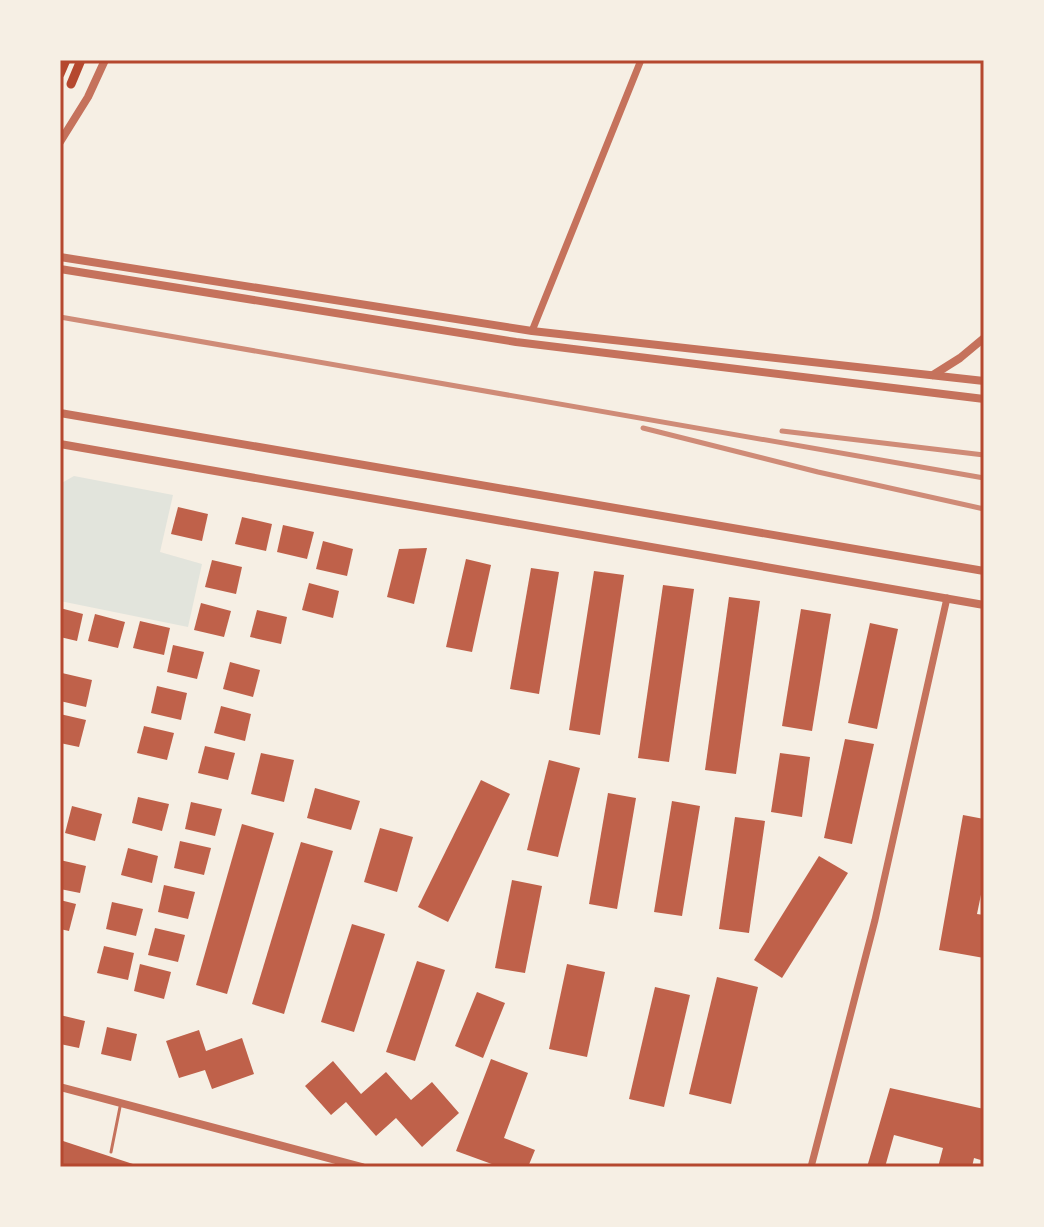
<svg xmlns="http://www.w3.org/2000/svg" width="1044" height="1227" viewBox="0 0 1044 1227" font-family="Commissioner,sans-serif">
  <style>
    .green { fill: #e2e4dc }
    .building { fill: #bf614a }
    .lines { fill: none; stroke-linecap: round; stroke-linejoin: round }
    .service { stroke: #c5725c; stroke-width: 3 }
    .minor { stroke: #c5725c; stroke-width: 7 }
    .tertiary { stroke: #c5725c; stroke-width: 8 }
    .secondary { stroke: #b5482f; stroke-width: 9 }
    .rail { stroke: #cf8b77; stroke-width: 5 }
    .neatline { fill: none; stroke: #b5482f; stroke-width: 3 }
  </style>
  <rect width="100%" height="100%" fill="#f6efe4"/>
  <path class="green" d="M74,476l99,19 -13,57 42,12 -14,63 -128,-26v-117z"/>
  <g class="building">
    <path d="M178,507l30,7 -6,27 -31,-7z"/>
    <path d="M242,517l30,7 -6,27 -31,-7z"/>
    <path d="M283,525l31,7 -7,27 -30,-7z"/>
    <path d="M323,541l30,8 -6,27 -31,-7z"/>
    <path d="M427,548l-13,56 -27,-7 12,-48z"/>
    <path d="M466,559l25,6 -19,87 -26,-5z"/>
    <path d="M212,560l30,7 -6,27 -31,-7z"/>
    <path d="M531,568l28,4 -20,122 -29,-5z"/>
    <path d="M594,571l30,4 -24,160 -31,-5z"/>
    <path d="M309,583l30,8 -6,27 -31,-8z"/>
    <path d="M663,585l31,4 -25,173 -31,-4z"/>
    <path d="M729,597l31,4 -24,173 -31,-4z"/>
    <path d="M201,603l30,8 -7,26 -30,-7z"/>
    <path d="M60,608l23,6 -6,27 -17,-4z"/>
    <path d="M801,609l30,5 -19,117 -30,-5z"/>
    <path d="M257,610l30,7 -6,27 -31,-7z"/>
    <path d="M95,614l30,8 -7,26 -30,-7z"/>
    <path d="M140,621l30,7 -6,27 -31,-7z"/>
    <path d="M870,623l28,6 -21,100 -29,-6z"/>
    <path d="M173,645l31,7 -7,27 -30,-7z"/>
    <path d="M230,662l30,8 -7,27 -30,-8z"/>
    <path d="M62,673l30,7 -6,27 -26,-6z"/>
    <path d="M157,686l30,7 -6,27 -30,-7z"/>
    <path d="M221,706l30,8 -6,27 -31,-8z"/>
    <path d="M60,714l26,6 -7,27 -19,-4z"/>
    <path d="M144,726l30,7 -7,27 -30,-7z"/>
    <path d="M845,739l29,5 -22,100 -28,-6z"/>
    <path d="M205,746l30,7 -7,27 -30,-7z"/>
    <path d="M261,753l33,7 -10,42 -33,-8z"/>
    <path d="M780,753l30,4 -8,60 -31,-5z"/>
    <path d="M549,760l31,8 -22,89 -31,-7z"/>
    <path d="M481,780l29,14 -62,128 -30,-15z"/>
    <path d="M315,788l45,13 -9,29 -44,-12z"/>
    <path d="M608,793l28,5 -19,111 -28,-5z"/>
    <path d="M138,797l31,7 -7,27 -30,-8z"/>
    <path d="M672,801l28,5 -18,110 -28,-4z"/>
    <path d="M191,802l31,7 -7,27 -30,-7z"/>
    <path d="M72,806l30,8 -7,27 -30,-8z"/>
    <path d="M963,815l21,4v61l-7,34 7,1v43l-45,-8z"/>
    <path d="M735,817l30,4 -16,112 -30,-4z"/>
    <path d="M242,824l32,9 -47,161 -31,-9z"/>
    <path d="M380,828l33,9 -16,55 -33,-10z"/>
    <path d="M180,841l31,7 -7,27 -30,-7z"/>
    <path d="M301,842l32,9 -49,163 -32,-10z"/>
    <path d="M128,848l30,8 -6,27 -31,-8z"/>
    <path d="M819,856l29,17 -66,105 -28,-18z"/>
    <path d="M60,860l26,6 -6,27 -20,-4z"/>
    <path d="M512,880l30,6 -17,87 -30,-5z"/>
    <path d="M164,885l31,7 -7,27 -30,-7z"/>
    <path d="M60,900l16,4 -7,27 -9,-2z"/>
    <path d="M112,902l31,7 -7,27 -30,-7z"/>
    <path d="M352,924l33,10 -31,98 -33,-10z"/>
    <path d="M155,928l30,7 -7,27 -30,-7z"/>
    <path d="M104,946l30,7 -6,27 -31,-7z"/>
    <path d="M417,961l28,9 -30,91 -29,-9z"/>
    <path d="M140,964l31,8 -7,27 -30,-8z"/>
    <path d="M567,964l38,8 -18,85 -38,-8z"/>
    <path d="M717,977l41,10 -27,117 -42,-10z"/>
    <path d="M655,987l35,8 -26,112 -35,-8z"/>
    <path d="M477,992l28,11 -22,55 -28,-12z"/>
    <path d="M60,1015l25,6 -6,27 -19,-4z"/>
    <path d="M107,1027l30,7 -6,27 -30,-7z"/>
    <path d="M199,1030l7,21 36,-13 12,36 -42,15 -7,-19 -26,8 -13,-37z"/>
    <path d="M491,1059l37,14 -24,65 31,12 -7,17h-28l-44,-16z"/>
    <path d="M333,1061l28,33 25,-22 25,28 21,-18 27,31 -37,34 -26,-29 -20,18 -30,-34 -15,13 -26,-29z"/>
    <path d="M890,1088l94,21v52l-10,-3 -2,9h-34l5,-19 -49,-13 -9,32h-18z"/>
    <path d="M60,1140l79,26v1h-79z"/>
  </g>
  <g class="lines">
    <path class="service" d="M111,1152l9,-45"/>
    <g class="minor">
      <path d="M532,331l109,-271"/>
      <path d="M811,1167l64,-247 72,-322"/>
    </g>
    <g class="tertiary">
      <path d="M60,142l28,-45 17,-37"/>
      <path d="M60,257l472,74 452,50"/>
      <path d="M60,269l456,73 468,57"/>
      <path d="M933,375l27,-17 24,-20"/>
      <path d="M60,413l924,158"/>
      <path d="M60,444l924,161"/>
      <path d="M60,1087l302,80"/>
    </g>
    <g class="secondary">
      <path d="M60,74l6,-14"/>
      <path d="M71,84l10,-24"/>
    </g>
    <g class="rail">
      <path d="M60,317l924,161"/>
      <path d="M643,428l175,44 166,37"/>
      <path d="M782,431l202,24"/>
    </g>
  </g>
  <rect width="1044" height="1227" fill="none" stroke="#f6efe4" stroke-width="124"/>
  <rect x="62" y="62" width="920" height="1103" class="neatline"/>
</svg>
